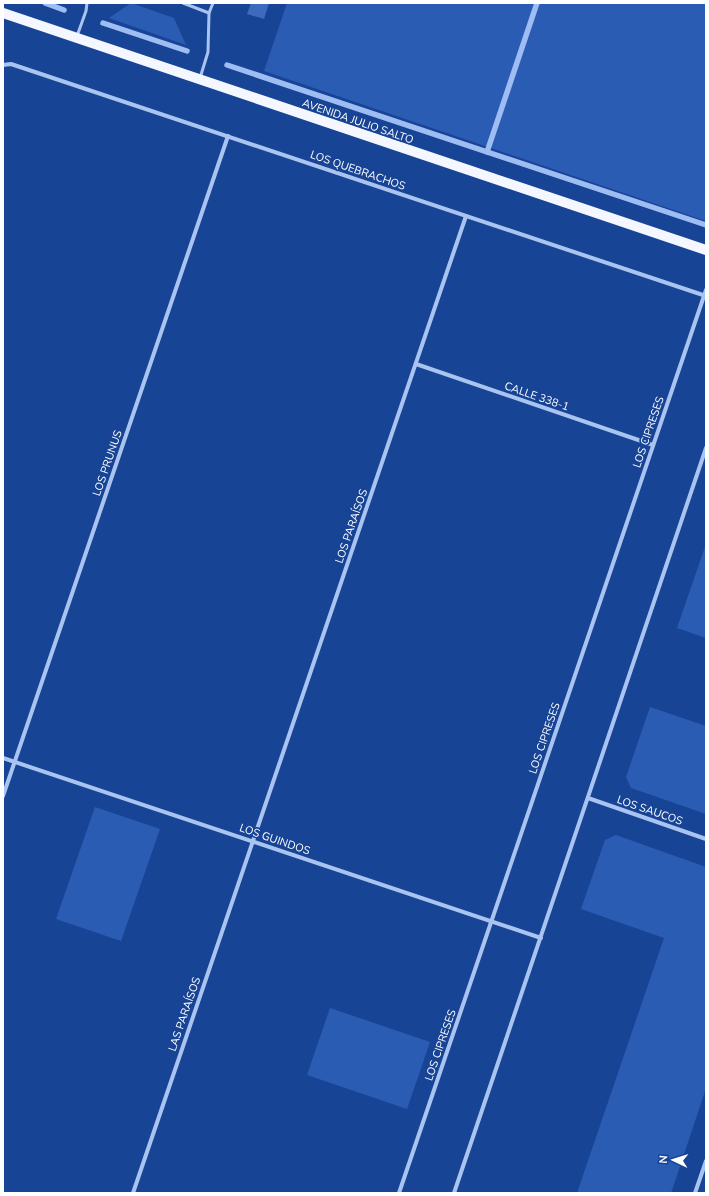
<svg xmlns="http://www.w3.org/2000/svg" width="709" height="1196" viewBox="0 0 709 1196" font-family="'Nunito Sans',sans-serif">
  <style>
    .green { fill: #2b5cb4 }
    .lines { fill: none; stroke-linecap: round; stroke-linejoin: round }
    .stream { stroke: #9dbdf3; stroke-width: 5.5 }
    .building { fill: #3c6abc }
    .service { stroke: #aac4f1; stroke-width: 3 }
    .minor { stroke: #aac4f1; stroke-width: 4 }
    .primary { stroke: #f4f7ff; stroke-width: 10 }
    .labels { text-anchor: middle; stroke-width: 3.5; stroke-linejoin: round; paint-order: stroke }
    .street-label { font-size: 11px; fill: #fff; stroke: #184496 }
  </style>
  <rect width="100%" height="100%" fill="#184496"/>
  <g class="green">
    <path d="M131,3l43,15 12,27 -77,-27z"/>
    <path d="M287,3h419v218l-442,-150z"/>
    <path d="M706,544v94l-29,-10z"/>
    <path d="M650,707l56,19v88l-75,-26 -5,-11z"/>
    <path d="M95,807l65,22 -39,112 -65,-22z"/>
    <path d="M616,835l90,32v221l-35,105h-94l87,-255 -83,-29 24,-69z"/>
    <path d="M330,1008l100,34 -23,67 -100,-34z"/>
  </g>
  <g class="lines">
    <g class="stream">
      <path d="M45,3l19,7"/>
      <path d="M103,23l84,28"/>
      <path d="M227,65l479,160"/>
      <path d="M487,152l50,-149"/>
    </g>
  </g>
  <path class="building" d="M251,3h18l-5,16 -17,-5z"/>
  <g class="lines">
    <g class="service">
      <path d="M183,3l26,10"/>
      <path d="M77,36l9,-25 1,-8"/>
      <path d="M200,78l8,-26 1,-39 4,-10"/>
    </g>
    <g class="minor">
      <path d="M3,65l8,-1 6,2 689,230"/>
      <path d="M416,364l237,81"/>
      <path d="M3,758l538,180"/>
      <path d="M3,796l225,-660"/>
      <path d="M588,798l118,41"/>
      <path d="M133,1193l333,-977"/>
      <path d="M399,1193l307,-903"/>
      <path d="M454,1193l252,-745"/>
      <path d="M695,1193l11,-32"/>
    </g>
    <path class="primary" d="M3,13l703,237"/>
  </g>
  <g class="labels">
    <g class="street-label">
      <text transform="translate(358 121) rotate(19)" y="4">AVENIDA JULIO SALTO</text>
      <text transform="translate(358 170) rotate(19)" y="4">LOS QUEBRACHOS</text>
      <text transform="translate(537 396) rotate(19)" y="4">CALLE 338-1</text>
      <text transform="translate(648 432) rotate(-71)" y="4">LOS CIPRESES</text>
      <text transform="translate(107 463) rotate(-71)" y="4">LOS PRUNUS</text>
      <text transform="translate(351 526) rotate(-71)" y="4">LOS PARAÍSOS</text>
      <text transform="translate(544 738) rotate(-71)" y="4">LOS CIPRESES</text>
      <text transform="translate(650 810) rotate(19)" y="4">LOS SAUCOS</text>
      <text transform="translate(275 839) rotate(19)" y="4">LOS GUINDOS</text>
      <text transform="translate(184 1014) rotate(-71)" y="4">LAS PARAÍSOS</text>
      <text transform="translate(440 1045) rotate(-71)" y="4">LOS CIPRESES</text>
    </g>
  </g>
  <rect width="709" height="1196" fill="none" stroke="#ffffff" stroke-width="8"/>
  <g transform="translate(673 1160) rotate(274)" stroke="#184496" stroke-width="3" paint-order="stroke">
  <path d="M0-3L7 15L0 10L-7 15Z" fill="#ffffff"/>
  <text y="-6" font-size="11" font-weight="bold" text-anchor="middle" fill="#ffffff">N</text>
  </g>
</svg>
